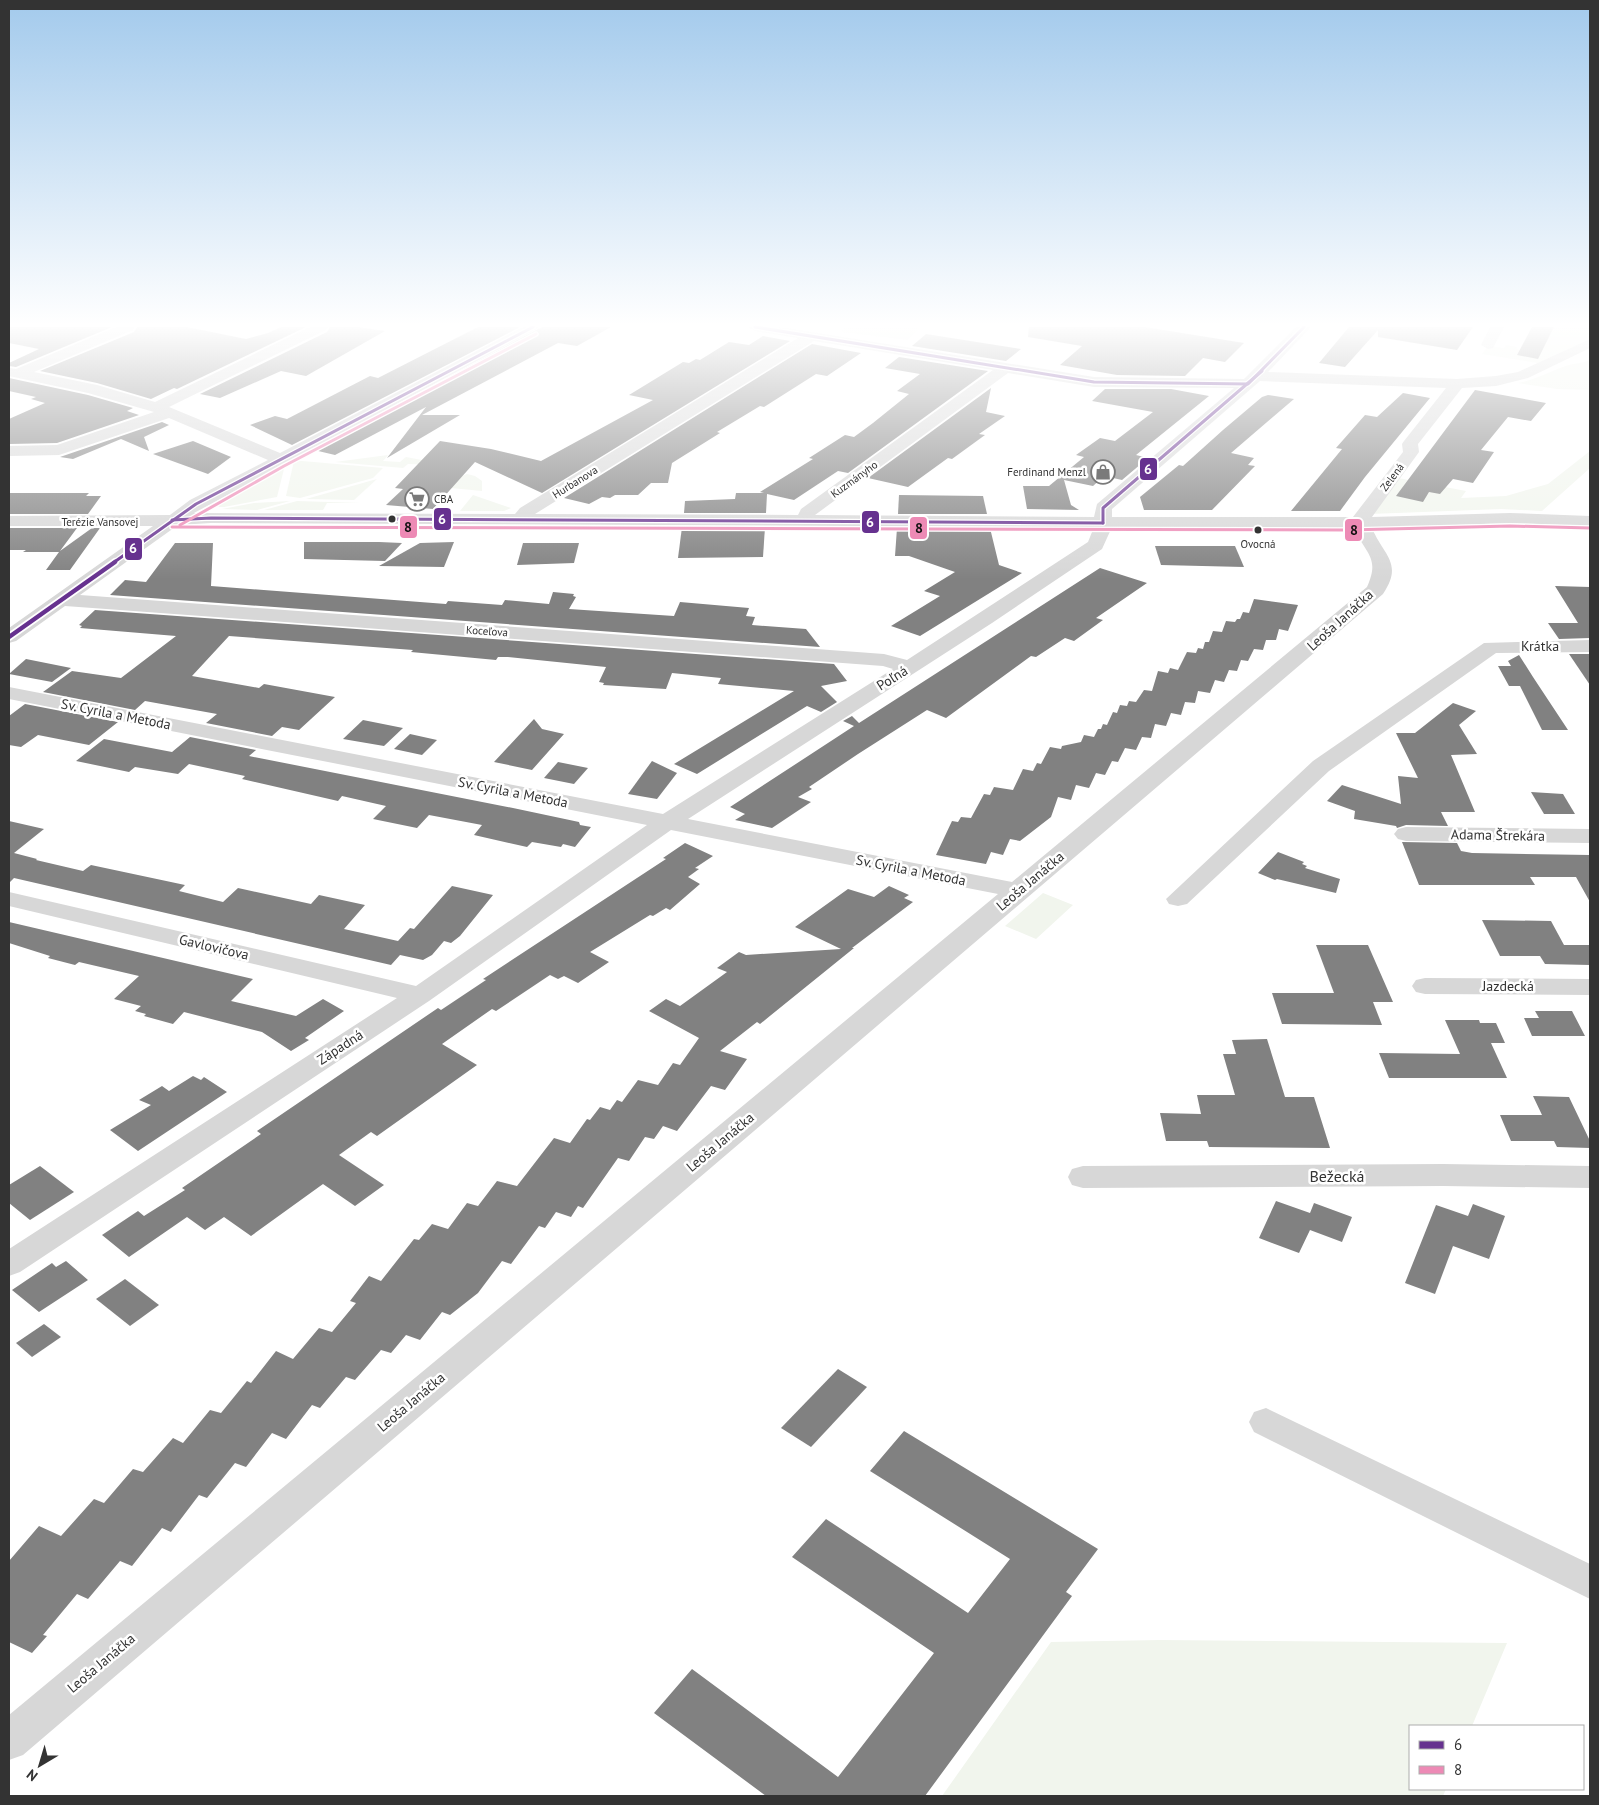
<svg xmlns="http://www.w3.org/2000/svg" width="1599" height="1805" viewBox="0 0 1599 1805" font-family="'PT Sans',sans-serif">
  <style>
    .green { fill: #f1f5ed }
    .building { fill: #818181 }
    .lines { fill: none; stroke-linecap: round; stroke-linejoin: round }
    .street { fill: #d7d7d7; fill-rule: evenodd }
    .bus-1-far1-casing { stroke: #fff; stroke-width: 5.5 }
    .bus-1-casing { stroke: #fff; stroke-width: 8 }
    .bus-2-casing { stroke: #fff; stroke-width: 5.5 }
    .bus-1-far1 { stroke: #66318f; stroke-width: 3 }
    .bus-1 { stroke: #66318f; stroke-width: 4.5 }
    .bus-2 { stroke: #ed8ab5; stroke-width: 3 }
    .bus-dot { fill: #333; stroke: #fff; stroke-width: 2 }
    .labels { text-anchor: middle; stroke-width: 5; stroke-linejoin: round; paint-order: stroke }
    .far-poi-label { font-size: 11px; fill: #333; stroke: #fff; text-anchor: end }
    .far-street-label { font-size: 11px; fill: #333; stroke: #fff }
    .far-bus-label { font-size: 11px; fill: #333; stroke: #fff }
    .street-label { font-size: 14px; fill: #333; stroke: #fff }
    .near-street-label { font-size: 16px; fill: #333; stroke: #fff }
    .line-badge { stroke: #fff; stroke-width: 2 }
    .badge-label { font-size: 14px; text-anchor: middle; font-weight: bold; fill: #fff }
    .pale-badge-label { font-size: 14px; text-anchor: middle; font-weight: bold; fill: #111 }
  </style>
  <rect width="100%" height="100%" fill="#fff"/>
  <g class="green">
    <path d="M846,327h74l-12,13 -67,-8z"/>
    <path d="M1554,327h36v12l-52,24 -56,-9 6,-8 16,2 2,-3 11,2 -1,2 4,1 -2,5 20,3z"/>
    <path d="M1590,360v30l-33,-1 -39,-6c17,-3 30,-11 45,-16 9,-4 18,-3 27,-7z"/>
    <path d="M1590,451v17l-48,43 -41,-2 -131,5 28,-36 68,13 -5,7 45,-2 42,-12z"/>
    <path d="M388,455l-5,6 17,1 6,-5 42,8 -40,-1 -5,4 -68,-6z"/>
    <path d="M294,461h8l81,7 -10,10 -73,20 -14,-2z"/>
    <path d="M285,465l-8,32 -53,10h-5l-2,-3z"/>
    <path d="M467,474l8,2 7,5v10l-31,-3 11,-12z"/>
    <path d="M377,479l-23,21 -48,-1z"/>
    <path d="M473,495l38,13 -7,3h-44z"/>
    <path d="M290,501l-33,9 -35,-1 32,-6z"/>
    <path d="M297,501l64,2h-34l-4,7h-59z"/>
    <path d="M1043,893l30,12 -37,34 -31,-13z"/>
    <path d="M1160,1640l347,3 -35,83h-62v63h36l-3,7h-501l109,-154z"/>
  </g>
  <g class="building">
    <path d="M9,327h103l-96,40 -7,-1v-3l30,-14 -30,-6z"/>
    <path d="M137,327h50l59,12 22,-6 13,-6h25l-129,62 -3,-1 -23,11 -54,-16 -57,-12 94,-39z"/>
    <path d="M330,327h28l27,4 -79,45 -25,-5 -61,27 -20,-4 127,-62z"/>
    <path d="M478,327h42l-228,118 -42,-20 25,-9 12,3 83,-43 8,2z"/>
    <path d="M542,327h69l-34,19 -19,-3 -136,72h38l-73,43 39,-51 -91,48 -21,-5z"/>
    <path d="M1029,327h116l99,16 -19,19 -22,-4 -18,18 -68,-1 -57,-10 22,-19 -54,-9z"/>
    <path d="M1349,327h124l-16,23 -79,-13v-7l-33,37 -26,-4z"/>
    <path d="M1532,327h22l-16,32 -21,-4z"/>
    <path d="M926,334l95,15 -15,12 -94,-15z"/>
    <path d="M763,336l27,5 -248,152 -67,-31 -42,47 -47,-4 17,-16 -8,-1 45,-47 51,8 50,12 112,-61 -24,-5 54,-33 6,1 7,-4 4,1 29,-18 20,3z"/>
    <path d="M812,344l49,9 -34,23 -11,-2 -52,33 -4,-1 -43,26 3,1 -48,30 -4,20h-17l-13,12h-23l-5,3 -8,-1 -13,7 -25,-6z"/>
    <path d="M899,357l89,14 -140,102 -10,-2 -44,29 -27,-6 -1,19h-82l1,-12 50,-2 1,-6h28l-4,-1 53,-33 -4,-1 36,-23 9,2 19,-14 36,-29 -12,-3 23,-17 -35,-6z"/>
    <path d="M9,378l79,17 45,13 -6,3 12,4 -82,28 -48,1v-25l36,-16 -14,-4 5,-2 -27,-6z"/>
    <path d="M991,388l-5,24 19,4 -26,18 6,1 -33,24 -4,-1 -40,29 -40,-9z"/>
    <path d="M1105,389h66l38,7 -73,59 12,3 -26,22 -18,-4 -11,10 -29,-6 7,25 8,5 -52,-1 -4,-23h26l35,-29 -8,-2 24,-17 15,3 38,-29 -61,-11z"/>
    <path d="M1475,390l71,13 -15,18 -23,-4 -27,33 13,2 -21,31 -20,-4 -13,15 -11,-2 -6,10 -27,-6z"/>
    <path d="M1403,393l27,5 -65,79 -25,34h-49l51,-62 -6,-1 29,-33 12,2z"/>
    <path d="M1268,395l26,4 -63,54 23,5 -6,7 7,1 -43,44h-68l-4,-13 39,-32 4,1 40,-36 39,-33z"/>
    <path d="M162,422l7,3 -25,12 5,14 -28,-12 -48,20 -13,-2z"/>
    <path d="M193,441l38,16 -23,17 -55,-20z"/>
    <path d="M9,493h80l-3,3h15l-13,18h-79z"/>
    <path d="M899,495l84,1 4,18h-89z"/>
    <path d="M682,527h83l-2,30 -85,1z"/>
    <path d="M9,528h68l-17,23 32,-23h8l-30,42h-24l13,-18h-36l3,-2h-17z"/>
    <path d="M897,528h93l9,37 23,8 -102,63 -29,-10 49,-30 -16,-5 31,-19 -46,-16h-14z"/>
    <path d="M304,542h75l23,1 -17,18 -81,-2z"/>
    <path d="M454,542l-10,25 -65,-1 41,-23z"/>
    <path d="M175,543h38l-2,43 235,18 2,-3 54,4 3,-5 44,4 4,-12 21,2 -1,2 3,1 -7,12 105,7 6,-14 69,6 -3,8 9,1 -3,8 54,4 14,18 -710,-52 15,-15 21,2z"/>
    <path d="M523,543h56l-5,20 -57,2z"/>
    <path d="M1155,546h80l9,21 -83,-2z"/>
    <path d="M1100,568l47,15 -51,35 7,2 -29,21 -9,-3 -29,19 -5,-1 -85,62 -19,-8 -69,44 -49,33 3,2 -14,8 13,5 -39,26 -37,-8 10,-6 -15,-7 124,-81 -11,-5 9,-5 7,7z"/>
    <path d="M1555,586l35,1v51l-31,1 -11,-16h30z"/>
    <path d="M1254,599l44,6 -10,26 -9,-2 -3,11h-10l-3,10 -9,-1 -6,12 -7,-1 -4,11 -8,-1 -5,12 -9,-2 -5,13 -12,-2 -3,12 -10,-1 -4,13 -10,-2 -5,13 -11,-2 -4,14 -9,-1 -6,13 -11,-2 -7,14 -6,-1 -7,14 -9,-2 -7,15 -13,-3 -5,15 -13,-3 -7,20 -31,24 -10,-2 -7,16 -12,-3 -5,12 -50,-9 16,-34 6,1 3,-5 10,1 13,-24 6,1 4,-8 19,3 10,-21 10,2 4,-8 4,1 9,-17 11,2 1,-3 19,-4 3,-7 10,2 4,-8h3l2,-5 4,1 6,-13 4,1 3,-8 7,1 2,-5 7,1 8,-12 8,1 6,-20 10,2 2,-5 8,2 9,-18 9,1 2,-5 5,1 2,-7h4l4,-11 9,1 4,-11 9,1 2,-3h3l3,-7 6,1z"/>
    <path d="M95,610l739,54 13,17 -26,5 16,16 -16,10 -14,-6 -110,68 -23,-10 120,-73 -76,-7 3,-6 -49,-5 -6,16 -63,-4 1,-2 -5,-1 7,-15 -98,-10h-10l-2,3 -85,-8 2,-2 -184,-14 -37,40 67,12 5,-4 71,13 -36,33 -17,-3 -10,9 -66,-13 11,-9 -72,-13 -10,9 -92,-18 29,-21 49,7 55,-42 -96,-8 2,-2 -3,-1z"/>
    <path d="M1569,654h21v31z"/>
    <path d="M1519,655l14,22 35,53h-26l-22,-44h-11l-11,-20h13l-3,-5z"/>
    <path d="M26,659l45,9 -19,14 -43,-8z"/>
    <path d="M1453,703l23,8 -17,14 18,29 -26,1 24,57h-34l7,14 -42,-1 -9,3 -1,-2 -42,-7 1,-8 -28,-10 15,-16 59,19 -3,-28 20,2 -22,-45h19z"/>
    <path d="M25,704l93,18 -29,23 -51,-10 -17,12 -12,-2v-29z"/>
    <path d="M534,719l8,10 22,5 -32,36 -38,-8z"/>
    <path d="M363,720l40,8 -19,18 -41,-7z"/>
    <path d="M410,734l27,6 -15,15 -28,-6z"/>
    <path d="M190,737l66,13 -7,6 264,52 66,14 1,3 11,2 -16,20 -12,-3 -2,3 -29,-5 -5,5 -53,-12 8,-10 -53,-10 -12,13 -44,-9 13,-13 -44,-10 -4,5 -96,-22 3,-3 -56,-12 -11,10 -43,-7 -6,5 -53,-11 28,-22 68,13z"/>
    <path d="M652,761l25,12 -20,26 -29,-5z"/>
    <path d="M558,762l30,6 -14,16 -30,-6z"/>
    <path d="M1531,792l32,2 12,20h-31z"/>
    <path d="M9,821l35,8 -30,24 23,6 -1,1 47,11 8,-6 94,20 -6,6 44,11 15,-14 73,16 8,-9 46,10 -21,24 54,12 12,-13 4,1 38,-43 41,9 -33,41 -9,7 -7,-2 -12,14 -9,5 -23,-5 -9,10 -377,-87 -5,5z"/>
    <path d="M1402,842l55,1 4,8 11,2 118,2v47l-14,-25h-46l5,8h-116z"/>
    <path d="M685,843l28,13 -18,12 4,1 -11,8 12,7 -30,26 -4,-2 -13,8 -3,-1 -60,37 19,10 -31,21 -14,-7 -6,3 -8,-4 -54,36 -4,-2 -50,35 35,21 -100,71 -6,-4 -32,23 45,30 -29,21 -32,-22 -72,52 -27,-19 -19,13 -18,-13 -58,40 -27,-22 36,-24 6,5 41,-26 -3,-2 79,-54 -4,-3 181,-123 3,2 45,-30 -3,-1 183,-120 -3,-1z"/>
    <path d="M1278,852l26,10 -2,2 5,2 -2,2 35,11 -4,14 -59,-14 -2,1 -17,-7z"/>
    <path d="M889,886l20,9 -5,3 9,4 -61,46h2l-94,76 -3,-2 -37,29 27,8 -22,31 -14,-4 -34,45 -14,-5 -9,13 -9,-2 -16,24 -11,-3 -35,50 -5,-2 -7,11 -15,-5 -11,16 -6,-2 -28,38 -9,-3 -24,32 -28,22 -8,-3 -22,28 -14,-5 -15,18 -10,-3 -26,30 -9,-3 -26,31 -8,-3 -26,34 -14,-6 -26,34 -11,-4 -28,35 -8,-3 -28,37 -9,-4 -30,38 -12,-5 -32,38 -11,-5 -34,41 4,1 -15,17 -23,-11v-81l30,-35 22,10 33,-37 10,4 29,-34 10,3 30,-34 10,5 27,-33 11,3 26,-32 4,2 25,-32 17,8 26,-31 13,4 24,-29 -6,-2 19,-25 12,5 33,-42 5,1 13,-16 16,5 19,-26 11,3 19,-25 20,5 37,-48 16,5 17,-24 3,1 10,-13 10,3 7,-10 5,2 16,-22 20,5 15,-22 7,2 19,-27 -50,-27 17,-12 14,7 47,-34 -10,-4 22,-16 7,3 95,-6 -46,-22 53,-38 26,8z"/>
    <path d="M1482,920l69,1 13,24h26v20l-45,-1 -5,-8h-40z"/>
    <path d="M9,922l244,57 -22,22 65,15 27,-17 21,12 -39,27 4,2 -18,11 -29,-19 -78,-20 -11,12 -29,-8 2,-2 -11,-3 6,-5 -27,-7 25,-23 -60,-14 -4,3 -27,-7 2,-2 -41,-13z"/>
    <path d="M1316,945h52l25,57h-20l9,23 -100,-1 -10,-31h62z"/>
    <path d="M1535,1011h37l13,25h-53l-8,-18h15z"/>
    <path d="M1445,1020h34l1,3h16l9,20h-14l16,35h-118l-10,-25 81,1z"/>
    <path d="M1267,1039l18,58h29l16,51 -121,-1 -2,-6h-41l-6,-28 41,1 -4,-19h38l-12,-41h13l-4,-14z"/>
    <path d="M193,1076l8,4 3,-3 23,15 -89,59 -28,-21 41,-25 -12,-5 23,-14 7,5z"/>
    <path d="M1533,1096l36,1 21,44v7l-33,-1 -3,-6h-43l-11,-26h42z"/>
    <path d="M40,1166l34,26 -44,28 -21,-17v-18z"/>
    <path d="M1276,1201l34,12 4,-10 38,14 -10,25 -32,-12 -11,23 -40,-15z"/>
    <path d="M1473,1204l32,12 -16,43 -36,-13 -18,48 -30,-11 31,-78 32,11z"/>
    <path d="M66,1261l22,19 -49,32 -27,-22 40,-27 4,4z"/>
    <path d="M125,1279l34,26 -29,21 -34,-27z"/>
    <path d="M44,1324l17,13 -29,20 -16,-14z"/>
    <path d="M838,1369l29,18 -56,60 -30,-19z"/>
    <path d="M904,1431l194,118 -32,43 6,4 -147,200h-159l-112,-83 38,-44 146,108 96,-124 -142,-96 34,-38 142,94 42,-54 -140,-88z"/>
  </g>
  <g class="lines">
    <g class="street">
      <path d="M116,327h19l-2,3 -99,42 63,13 58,17 155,-75h18l-2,3 -157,77 111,46 243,-126h17l-346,186 321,1 5,-6 278,-170 -43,-7 -7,-4h32l314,50 150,2 52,-52h15l-43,45 189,7 39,-3 22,-4 72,-33v9l-62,30 -32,8 -34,2 -44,56 1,8 -47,65 138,-4 80,3v10l-80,-3 -138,5c11,27 32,35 11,66l-1360,1161 -14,5v-45l989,-821 -327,-64 -242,171 -409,271 -11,4v-27l388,-251 -388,-92v-14l407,94 231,-161 -638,-126v-12l654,127 230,-145 -10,-3 -818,-60 -49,35 -7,2v-15l144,-102h-144v-10l161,-1 20,-15 78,-40 -99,-42 -110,37 -50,1v-10l48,-1 97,-33 -66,-19 -79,-17v-8l7,1zM814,341l179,29 -192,139 -3,6 -263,-1zM1008,373l86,14 140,1 -137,116 -3,13 -279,-2zM1260,381l186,7 -42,53 -2,3 1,8 -50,65h-241v-8zM211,523l883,4 -6,15 -181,118 -23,-6 -804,-59 98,-70zM1112,527l243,1c9,26 26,28 12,59l-355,295 -324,-63 304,-196 110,-74z"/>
      <path d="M1490,327h14l-11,21 -5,1 -7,-4z"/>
      <path d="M1590,640v12l-94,1 -167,118 -142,133 -9,2 -9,-2 -3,-5 147,-138 171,-118z"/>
      <path d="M1406,827l184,2v14l-184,-2 -8,-2 -4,-5 4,-5z"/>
      <path d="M1425,978l165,1v16l-165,-1 -9,-2 -4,-6 4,-6z"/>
      <path d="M1443,1164l147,2v22l-147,-2 -360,2 -11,-3 -4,-8 4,-8 11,-3z"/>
      <path d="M1266,1408l324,156v35l-336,-167 -5,-10 5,-10z"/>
    </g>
    <g class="bus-1-far1-casing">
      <g id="bus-1-far1">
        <path d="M755,327l339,55 154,2 56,-57"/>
        <path d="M172,520l39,-2 892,5"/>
        <path d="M1103,523v-15l159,-137"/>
        <path d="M113,563l83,-59 337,-177"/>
      </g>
    </g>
    <g class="bus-1-casing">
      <path id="bus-1" d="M9,637l106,-75"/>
    </g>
    <g class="bus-2-casing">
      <g id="bus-2">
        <path d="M180,525l104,-59 252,-132"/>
        <path d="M172,527l1176,3 162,-4 80,2"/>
      </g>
    </g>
    <use href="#bus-1-far1" class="bus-1-far1"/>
    <use href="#bus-1" class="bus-1"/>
    <use href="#bus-2" class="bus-2"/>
  </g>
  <linearGradient id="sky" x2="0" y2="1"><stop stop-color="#a3caec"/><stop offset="0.56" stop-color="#fff"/><stop offset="1" stop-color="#fff" stop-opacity="0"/></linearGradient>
  <rect width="1599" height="579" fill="url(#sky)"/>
  <defs>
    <g id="shop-ring" transform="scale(1.25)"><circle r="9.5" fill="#fff" stroke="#7a7a7a" stroke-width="1.5"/><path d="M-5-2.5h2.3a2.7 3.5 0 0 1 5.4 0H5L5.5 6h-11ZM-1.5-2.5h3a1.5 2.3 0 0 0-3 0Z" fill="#7a7a7a"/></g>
    <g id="supermarket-ring" transform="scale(1.25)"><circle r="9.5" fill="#fff" stroke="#7a7a7a" stroke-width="1.5"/><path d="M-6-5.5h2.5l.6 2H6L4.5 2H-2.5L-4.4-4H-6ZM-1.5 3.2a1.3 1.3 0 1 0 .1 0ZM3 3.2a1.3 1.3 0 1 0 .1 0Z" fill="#7a7a7a"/></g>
  </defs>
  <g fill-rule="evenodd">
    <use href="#shop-ring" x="1103" y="472"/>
    <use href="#supermarket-ring" x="417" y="499"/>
  </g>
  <g class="bus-dot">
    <circle cx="392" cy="519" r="4.5"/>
    <circle cx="1258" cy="530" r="4.5"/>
  </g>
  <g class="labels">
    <g class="far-poi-label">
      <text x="1086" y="476">Ferdinand Menzl</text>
      <text x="434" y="503" text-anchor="start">CBA</text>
    </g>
    <g class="far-street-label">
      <text transform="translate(1392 477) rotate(-53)" y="4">Zelená</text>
      <text transform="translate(854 479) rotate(-36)" y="4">Kuzmányho</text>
      <text transform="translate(575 482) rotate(-32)" y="4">Hurbanova</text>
      <text x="100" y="526">Terézie Vansovej</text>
      <text transform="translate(487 631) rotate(4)" y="4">Koceľova</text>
    </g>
    <g class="far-bus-label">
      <text x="1258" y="548">Ovocná</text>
    </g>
    <g class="street-label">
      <text transform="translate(1340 620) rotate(-42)" y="5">Leoša Janáčka</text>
      <text x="1540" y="651">Krátka</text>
      <text transform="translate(892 678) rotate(-32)" y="5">Poľná</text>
      <text transform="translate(116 714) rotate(11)" y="5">Sv. Cyrila a Metoda</text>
      <text transform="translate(513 792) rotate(11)" y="5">Sv. Cyrila a Metoda</text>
      <text transform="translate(1498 835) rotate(1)" y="5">Adama Štrekára</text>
      <text transform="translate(911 870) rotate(11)" y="5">Sv. Cyrila a Metoda</text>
      <text transform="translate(1030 881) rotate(-40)" y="5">Leoša Janáčka</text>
      <text transform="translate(214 947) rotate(13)" y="5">Gavlovičova</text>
      <text x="1508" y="991">Jazdecká</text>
      <text transform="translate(340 1047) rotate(-33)" y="5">Západná</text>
      <text transform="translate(720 1142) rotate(-40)" y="5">Leoša Janáčka</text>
      <text transform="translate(411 1402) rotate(-40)" y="5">Leoša Janáčka</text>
      <text transform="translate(101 1663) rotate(-40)" y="5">Leoša Janáčka</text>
    </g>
    <g class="near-street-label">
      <text x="1337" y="1182">Bežecká</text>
    </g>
  </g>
  <g class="line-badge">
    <rect x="1139" y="457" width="19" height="24" rx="5" fill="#66318f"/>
    <rect x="433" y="507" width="19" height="24" rx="5" fill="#66318f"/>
    <rect x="861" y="510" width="19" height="24" rx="5" fill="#66318f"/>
    <rect x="399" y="515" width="19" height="24" rx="5" fill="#ed8ab5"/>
    <rect x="909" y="516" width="19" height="24" rx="5" fill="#ed8ab5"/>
    <rect x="1344" y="518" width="19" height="24" rx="5" fill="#ed8ab5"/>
    <rect x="124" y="537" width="19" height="24" rx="5" fill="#66318f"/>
  </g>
  <g class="badge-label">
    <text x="1148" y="474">6</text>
    <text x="442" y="524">6</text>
    <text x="870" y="527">6</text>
    <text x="133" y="553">6</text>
  </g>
  <g class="pale-badge-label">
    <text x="408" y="532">8</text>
    <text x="919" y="533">8</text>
    <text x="1354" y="535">8</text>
  </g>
  <rect width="1599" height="1805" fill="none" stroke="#333333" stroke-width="20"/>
  <rect x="1409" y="1725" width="175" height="65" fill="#ffffff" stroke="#adadad"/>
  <rect x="1419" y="1741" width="25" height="8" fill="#66318f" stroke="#adadad"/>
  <text x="1454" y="1750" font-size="15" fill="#333333">6</text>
  <rect x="1419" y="1766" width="25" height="8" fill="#ed8ab5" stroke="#adadad"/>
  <text x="1454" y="1775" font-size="15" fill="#333333">8</text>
  <g transform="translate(40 1765) rotate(218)" stroke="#ffffff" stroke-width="4" paint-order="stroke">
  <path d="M0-4L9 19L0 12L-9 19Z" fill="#333333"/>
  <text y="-8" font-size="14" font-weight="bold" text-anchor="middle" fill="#333333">N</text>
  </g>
</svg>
